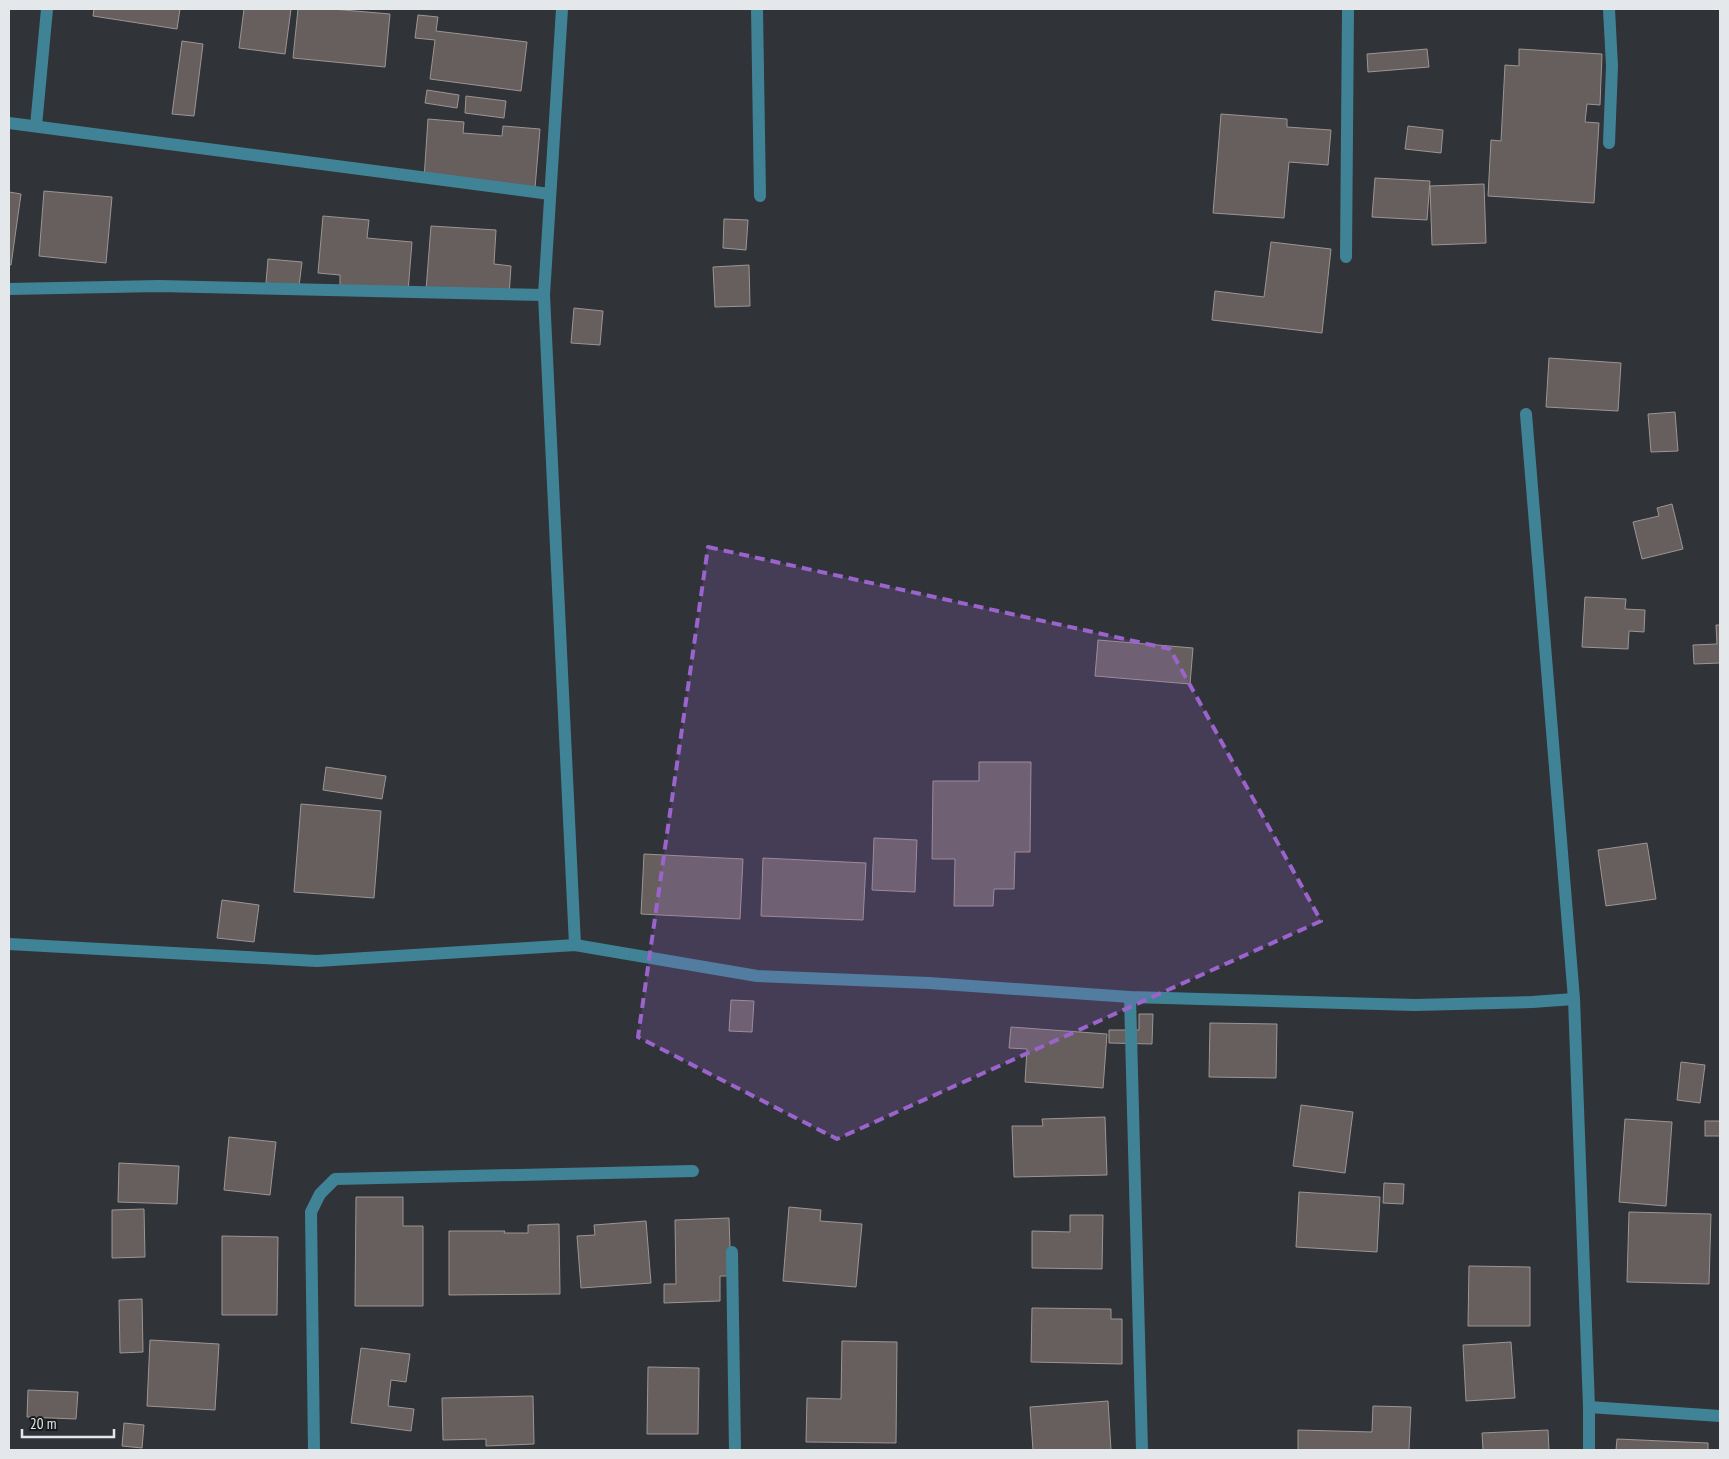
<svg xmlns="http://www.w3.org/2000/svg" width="1729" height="1459" viewBox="0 0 1729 1459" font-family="'PT Sans Narrow',sans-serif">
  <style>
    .building { fill: #665f5d; stroke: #9c9593 }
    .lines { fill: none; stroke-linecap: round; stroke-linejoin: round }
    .minor { stroke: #418396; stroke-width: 12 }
    .marked { fill: #9b64cc; fill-opacity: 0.2; stroke: #9b64cc; stroke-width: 4; stroke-dasharray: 10 6; stroke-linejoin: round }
  </style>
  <rect width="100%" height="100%" fill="#303438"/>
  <g class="building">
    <path d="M94,9h86l-3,20 -84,-13z"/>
    <path d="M244,9h47l-6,45 -46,-6z"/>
    <path d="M298,9h34l58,5 -5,53 -92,-9z"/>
    <path d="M418,15l20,2 -2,14 91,11 -6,49 -91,-12 5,-39 -20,-2z"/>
    <path d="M182,41l21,3 -9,72 -22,-2z"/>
    <path d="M1427,49l2,18 -61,5 -1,-18z"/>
    <path d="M1519,49l83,5 -2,51 -13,-1 -2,18 14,1 -5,80 -106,-7 3,-56 10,1 4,-76 14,1z"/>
    <path d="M427,90l32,5 -2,13 -32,-5z"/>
    <path d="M466,96l40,5 -2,17 -39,-5z"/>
    <path d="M1221,114l66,5v8l44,3 -3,35 -39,-3 -5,56 -71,-5z"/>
    <path d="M428,119l36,3 -1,11 39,3 1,-10 37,3 -5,59 -111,-9z"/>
    <path d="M1408,126l35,4 -2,23 -36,-4z"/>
    <path d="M1375,178l55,3 -3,39 -55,-3z"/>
    <path d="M1484,184l2,59 -54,2 -2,-59z"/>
    <path d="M44,191l68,6 -6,66 -67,-7z"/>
    <path d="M9,192l12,2 -10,71h-2z"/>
    <path d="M323,216l46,4 -2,18 45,4 -4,50 -68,-6v-11l-22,-2z"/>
    <path d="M724,219l24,1 -2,30 -23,-2z"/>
    <path d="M431,226l65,4 -2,34 17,2 -2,30 -83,-6z"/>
    <path d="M1271,242l60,7 -9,84 -110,-13 3,-29 49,6z"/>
    <path d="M268,259l34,3 -3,24 -33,-3z"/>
    <path d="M749,265l1,41 -35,1 -2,-40z"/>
    <path d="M574,308l29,3 -3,34 -29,-2z"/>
    <path d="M1549,358l72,5 -3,48 -72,-4z"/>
    <path d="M1675,412l3,39 -27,1 -3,-38z"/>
    <path d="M1672,504l11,45 -41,10 -9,-37 26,-6 -2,-8z"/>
    <path d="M1585,597l41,2 -1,10 20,1 -1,22 -15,-1 -1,18 -46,-2z"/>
    <path d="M1716,625h4v38l-26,1 -1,-19 24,-1z"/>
    <path d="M1098,640l95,8 -3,36 -95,-8z"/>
    <path d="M979,762h52l-1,90h-15l-1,37h-20l-1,17h-39l1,-47h-23l1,-78h46z"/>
    <path d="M326,767l60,9 -4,23 -59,-9z"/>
    <path d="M301,804l80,7 -7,87 -80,-6z"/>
    <path d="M874,838l43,2 -2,52 -43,-2z"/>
    <path d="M1647,843l9,56 -50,7 -8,-56z"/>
    <path d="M644,854l99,5 -3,60 -99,-5z"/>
    <path d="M763,858l103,5 -3,57 -102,-4z"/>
    <path d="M222,900l37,5 -5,37 -37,-4z"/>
    <path d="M731,1000l23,1 -2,31 -23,-1z"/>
    <path d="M1139,1014h14l-1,30 -43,-1v-13h30z"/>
    <path d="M1210,1023l67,1 -1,54 -67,-1z"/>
    <path d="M1011,1027l96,7 -4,54 -78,-6 2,-33 -18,-1z"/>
    <path d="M1681,1062l24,3 -5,38 -23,-3z"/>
    <path d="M1301,1105l52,7 -8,61 -52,-7z"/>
    <path d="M1105,1117l2,58 -93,2 -2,-51h31l-1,-7z"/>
    <path d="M1625,1119l47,3 -6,84 -47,-4z"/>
    <rect x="1705" y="1121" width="15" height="15"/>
    <path d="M229,1137l47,5 -6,53 -46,-5z"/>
    <path d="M119,1163l60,3 -2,38 -59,-2z"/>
    <path d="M1384,1183l20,1 -1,20 -20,-1z"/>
    <path d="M1299,1192l81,5 -3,55 -81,-5z"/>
    <path d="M356,1197h47v29h20v80h-68z"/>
    <path d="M789,1207l32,3 -1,11 42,3 -6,63 -73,-6z"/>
    <path d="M144,1209l1,48 -33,1v-48z"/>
    <path d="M1629,1212l82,2 -2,70 -82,-2z"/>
    <path d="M1070,1215h33l-1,54 -70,-1v-37l38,1z"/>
    <path d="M729,1218l2,58h-11v25l-56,2v-19h12l-1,-64z"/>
    <path d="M646,1221l5,62 -70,5 -4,-52 18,-1 -1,-10z"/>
    <path d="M559,1224l1,70 -111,1v-64h56l-1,2h24v-8z"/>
    <path d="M222,1236l56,1 -1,78h-55z"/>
    <path d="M1469,1266l61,1v59h-62z"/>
    <path d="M142,1299l1,53 -23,1 -1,-53z"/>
    <path d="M1032,1308l79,1v10h11v45l-91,-2z"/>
    <path d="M150,1340l69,4 -4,66 -68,-4z"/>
    <path d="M842,1341l55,1 -1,101 -90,-1 1,-44 34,1z"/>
    <path d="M1511,1342l4,56 -49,3 -3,-56z"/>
    <path d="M361,1348l49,6 -4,28 -15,-2 -3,26 26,3 -3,22 -60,-8z"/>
    <path d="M648,1367l51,1 -1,66h-51z"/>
    <path d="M28,1390l50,2 -2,27 -49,-2z"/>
    <path d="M533,1396l1,48 -48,2v-7l-43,1 -1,-42z"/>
    <path d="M1108,1401l3,49h-78l-3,-43z"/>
    <path d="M1373,1406l38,1 -2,43h-111v-20l74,2z"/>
    <path d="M124,1423l20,2 -2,23 -20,-2z"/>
    <path d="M1548,1430l1,20h-66l-1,-17z"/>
    <path d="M1617,1439l91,4v7h-92z"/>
  </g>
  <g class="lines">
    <g class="minor">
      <path d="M562,9l-18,286 31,650"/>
      <path d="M757,9l3,187"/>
      <path d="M9,123l541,71"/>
      <path d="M36,126l11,-117"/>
      <path d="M1609,143l3,-77 -3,-57"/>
      <path d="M1346,257l2,-248"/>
      <path d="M9,289l150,-3 385,9"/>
      <path d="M1526,414l48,585"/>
      <path d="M9,944l308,17 258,-16 182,31 172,7 201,14 285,8 117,-3 42,-3 15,408v43"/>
      <path d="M1130,997l12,453"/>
      <path d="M732,1252l3,198"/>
      <path d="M1589,1407l131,9"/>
      <path d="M314,1450l-3,-238 9,-18 15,-15 358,-8"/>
    </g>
  </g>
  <path class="marked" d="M708,547l462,102 151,272 -484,218 -199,-102z"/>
  <rect width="1729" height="1459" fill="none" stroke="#e5e8ea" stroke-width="20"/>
  <path d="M22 1429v8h92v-8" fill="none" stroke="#e5e8ea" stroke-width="2.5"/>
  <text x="30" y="1429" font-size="15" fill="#e5e8ea" stroke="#191c1d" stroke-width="4" paint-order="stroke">20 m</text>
</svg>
